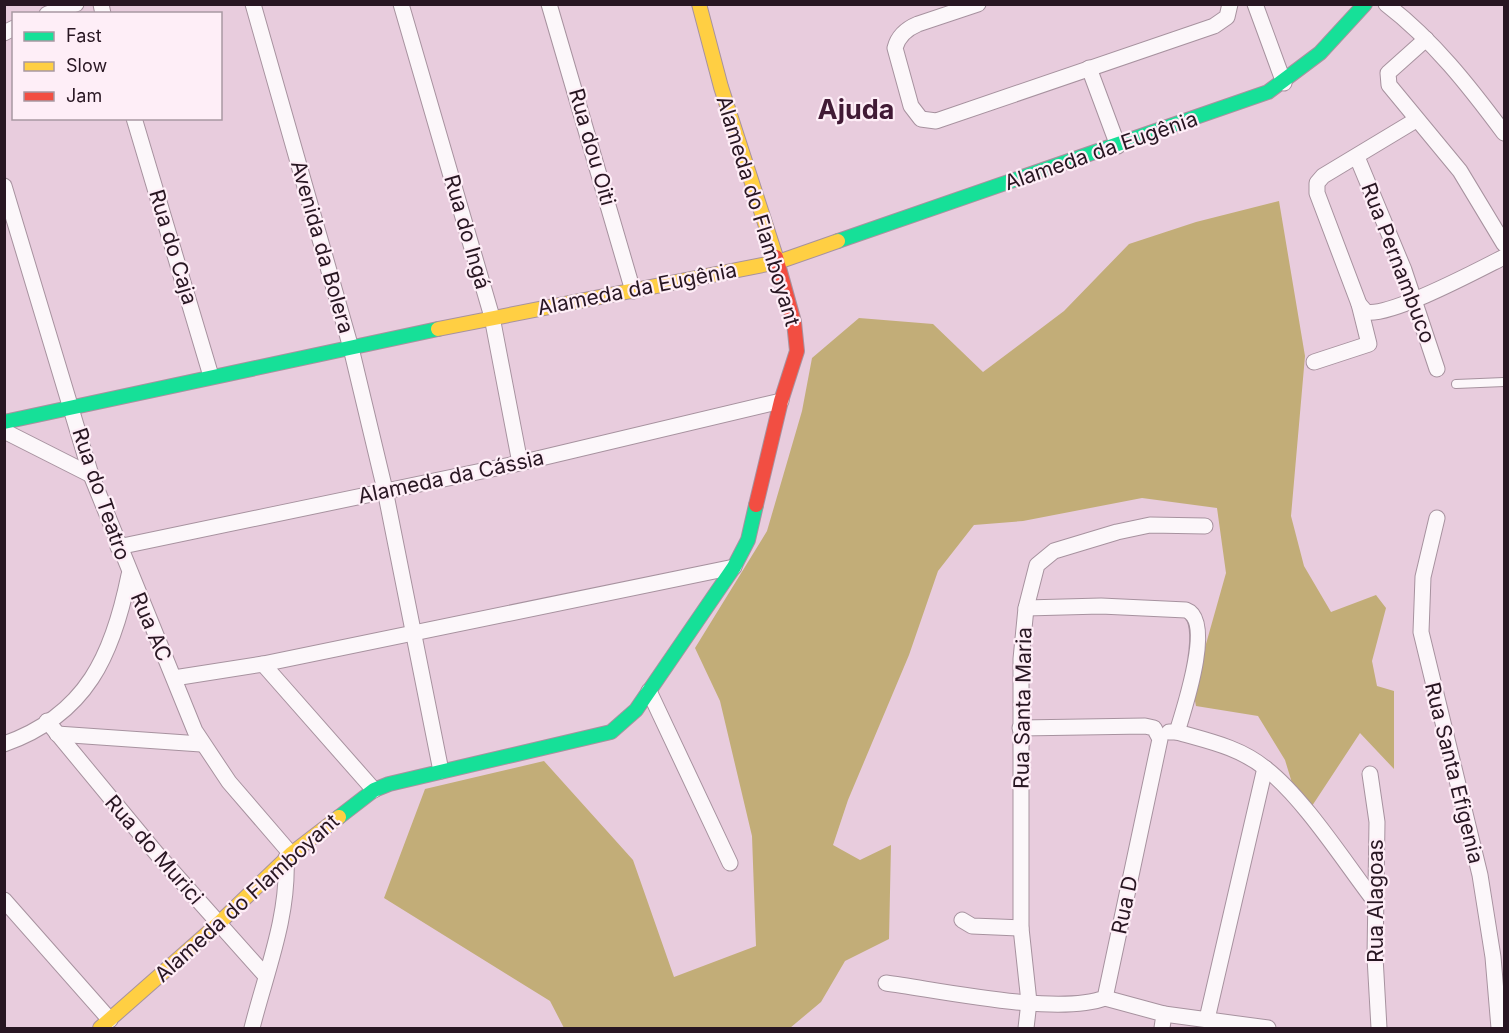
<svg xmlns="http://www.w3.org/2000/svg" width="1509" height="1033" viewBox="0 0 1509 1033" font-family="Inter,sans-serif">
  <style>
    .forest { fill: #c2ad78 }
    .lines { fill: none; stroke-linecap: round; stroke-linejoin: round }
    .lane-casing { stroke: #a7929f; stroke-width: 10 }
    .street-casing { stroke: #a7929f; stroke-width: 17 }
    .fast-casing { stroke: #a7929f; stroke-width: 16 }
    .slow-casing { stroke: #a7929f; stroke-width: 16 }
    .jam-casing { stroke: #a7929f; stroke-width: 16 }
    .lane { stroke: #fcf7fa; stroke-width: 8 }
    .street { stroke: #fcf7fa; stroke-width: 15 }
    .fast { stroke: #16e098; stroke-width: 14 }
    .slow { stroke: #ffcf43; stroke-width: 14 }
    .jam { stroke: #f24e42; stroke-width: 14 }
    .labels { text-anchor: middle; stroke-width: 4.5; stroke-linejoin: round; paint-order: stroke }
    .street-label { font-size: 21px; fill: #281622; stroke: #feeef7 }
    .district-label { font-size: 27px; font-weight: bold; fill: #411a35; stroke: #feeef7 }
  </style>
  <rect width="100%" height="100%" fill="#e8ccdd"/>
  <path class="forest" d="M1279,201l26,155 -14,160 13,50 27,46 45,-17 10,13 -14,53 5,25 17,5v78l-34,-36 -48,73 -16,-10 -11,-36 -27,-44 -62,-10 -3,-16 33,-117 -9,-65 -75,-10 -119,23 -49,4 -36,46 -29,84 -61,145 -15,45 27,15 31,-15 -2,94 -44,22 -24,41 -31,26h-226l-14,-27 -166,-103 41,-109 119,-28 89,99 41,117 82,-31 -4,-110 -32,-135 -25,-53 72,-117 35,-120 10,-53 47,-40 74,6 50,48 81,-61 65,-67 67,-22z"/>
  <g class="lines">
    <g class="lane-casing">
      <path id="lane" d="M1456,384l48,-2"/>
    </g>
    <g class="street-casing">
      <g id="street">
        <path d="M101,4l2,10"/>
        <path d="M253,4l98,344 34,142 56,281"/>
        <path d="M401,4l91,313 28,146"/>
        <path d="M549,4l84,287"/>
        <path d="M978,4l-60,20c-12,5 -20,12 -23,24l16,58 10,13 15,2 278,-95 13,-9 3,-13"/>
        <path d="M1255,4l29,79"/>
        <path d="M1386,4c47,36 83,82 118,129"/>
        <path d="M47,14l29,-10"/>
        <path d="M4,33l10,-5"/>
        <path d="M1426,39l-38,34 1,12 71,86 44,73"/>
        <path d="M1089,68l29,78"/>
        <path d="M134,118l77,258"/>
        <path d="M1416,120l-93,56 -6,7v10l42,111 7,8c25,5 112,-42 138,-55"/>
        <path d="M1357,157l47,113 33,99"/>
        <path d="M4,186l87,289 104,256 34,51 62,72"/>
        <path d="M1314,362l55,-18 -10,-40"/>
        <path d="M4,431l87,44"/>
        <path d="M1437,518l-14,59 -2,55 59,243 13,82 6,71"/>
        <path d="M118,547l402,-84 261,-62"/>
        <path d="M1026,608l75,-2 85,4c28,10 -2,99 -9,122"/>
        <path d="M263,664l111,126"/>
        <path d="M174,678l89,-14 471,-97"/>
        <path d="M649,691l81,172"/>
        <path d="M47,721l110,133 108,121"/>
        <path d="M1169,732h8c31,9 62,15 88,36 39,30 80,95 111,135"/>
        <path d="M57,734l144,10"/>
        <path d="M4,744c83,-29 109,-90 125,-169"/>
        <path d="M1370,774l7,48 -2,135 4,71"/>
        <path d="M4,900l106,120"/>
        <path d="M962,920l10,6 49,2"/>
        <path d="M886,983c53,7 171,33 219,15l55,-259 -6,-11 -9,-2 -125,2"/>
        <path d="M1105,998l59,16 -2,14"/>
        <path d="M1164,1014l104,14"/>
        <path d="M1207,1019l58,-251"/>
        <path d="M252,1028c14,-56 37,-111 34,-170"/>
        <path d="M1026,1028l3,-26 -8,-74v-269l5,-51 11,-43 17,-14 63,-19 33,-7 55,1"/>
      </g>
    </g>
    <g class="fast-casing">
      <g id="fast">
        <path d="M838,241l430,-149 52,-39 45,-49"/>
        <path d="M4,422l434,-93"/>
        <path d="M339,817l35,-27 15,-6 222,-52 25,-22 98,-143 14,-27 8,-35"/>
      </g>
    </g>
    <g class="slow-casing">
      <g id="slow">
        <path d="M699,4l22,83 55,170"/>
        <path d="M438,329l340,-67 60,-21"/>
        <path d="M100,1028l118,-104 73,-70 48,-37"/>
      </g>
    </g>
    <g class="jam-casing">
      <path id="jam" d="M756,505l25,-104 16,-50 -3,-29 -18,-65"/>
    </g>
    <use href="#lane" class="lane"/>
    <use href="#street" class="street"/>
    <use href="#fast" class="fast"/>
    <use href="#slow" class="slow"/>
    <use href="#jam" class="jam"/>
  </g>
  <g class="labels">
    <g class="street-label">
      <text transform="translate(592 147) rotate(74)" y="7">Rua dou Oiti</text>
      <text transform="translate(1101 151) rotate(-19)" y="7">Alameda da Eugênia</text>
      <text transform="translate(758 211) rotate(73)" y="7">Alameda do Flamboyant</text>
      <text transform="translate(467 232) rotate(74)" y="7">Rua do Ingá</text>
      <text transform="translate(173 247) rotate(73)" y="7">Rua do Caja</text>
      <text transform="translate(322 247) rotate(74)" y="7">Avenida da Bolera</text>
      <text transform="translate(1398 263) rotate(69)" y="7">Rua Pernambuco</text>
      <text transform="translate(637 289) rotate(-11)" y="7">Alameda da Eugênia</text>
      <text transform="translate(451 477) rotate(-12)" y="7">Alameda da Cássia</text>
      <text transform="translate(101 494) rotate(71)" y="7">Rua do Teatro</text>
      <text transform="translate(151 627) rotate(67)" y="7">Rua AC</text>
      <text transform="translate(1023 708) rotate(-89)" y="7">Rua Santa Maria</text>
      <text transform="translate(1454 773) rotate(76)" y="7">Rua Santa Efigenia</text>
      <text transform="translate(154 850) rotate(49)" y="7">Rua do Murici</text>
      <text transform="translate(247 898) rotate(-42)" y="7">Alameda do Flamboyant</text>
      <text transform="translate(1376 901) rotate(-90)" y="7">Rua Alagoas</text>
      <text transform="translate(1125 905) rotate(-78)" y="7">Rua D</text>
    </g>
    <g class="district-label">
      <text x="856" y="119">Ajuda</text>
    </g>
  </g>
  <rect width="1509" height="1033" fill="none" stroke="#281622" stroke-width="12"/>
  <rect x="12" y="12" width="210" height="108" fill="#feeef7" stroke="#a898a2" stroke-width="1.5"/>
  <rect x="24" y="32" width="30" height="9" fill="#16e098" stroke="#a898a2" stroke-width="1.5"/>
  <text x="66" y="42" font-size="18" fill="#281622">Fast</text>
  <rect x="24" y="62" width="30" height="9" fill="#ffcf43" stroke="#a898a2" stroke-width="1.5"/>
  <text x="66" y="72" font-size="18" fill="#281622">Slow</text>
  <rect x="24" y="92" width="30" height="9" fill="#f24e42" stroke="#a898a2" stroke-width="1.5"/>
  <text x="66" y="102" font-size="18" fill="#281622">Jam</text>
</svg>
